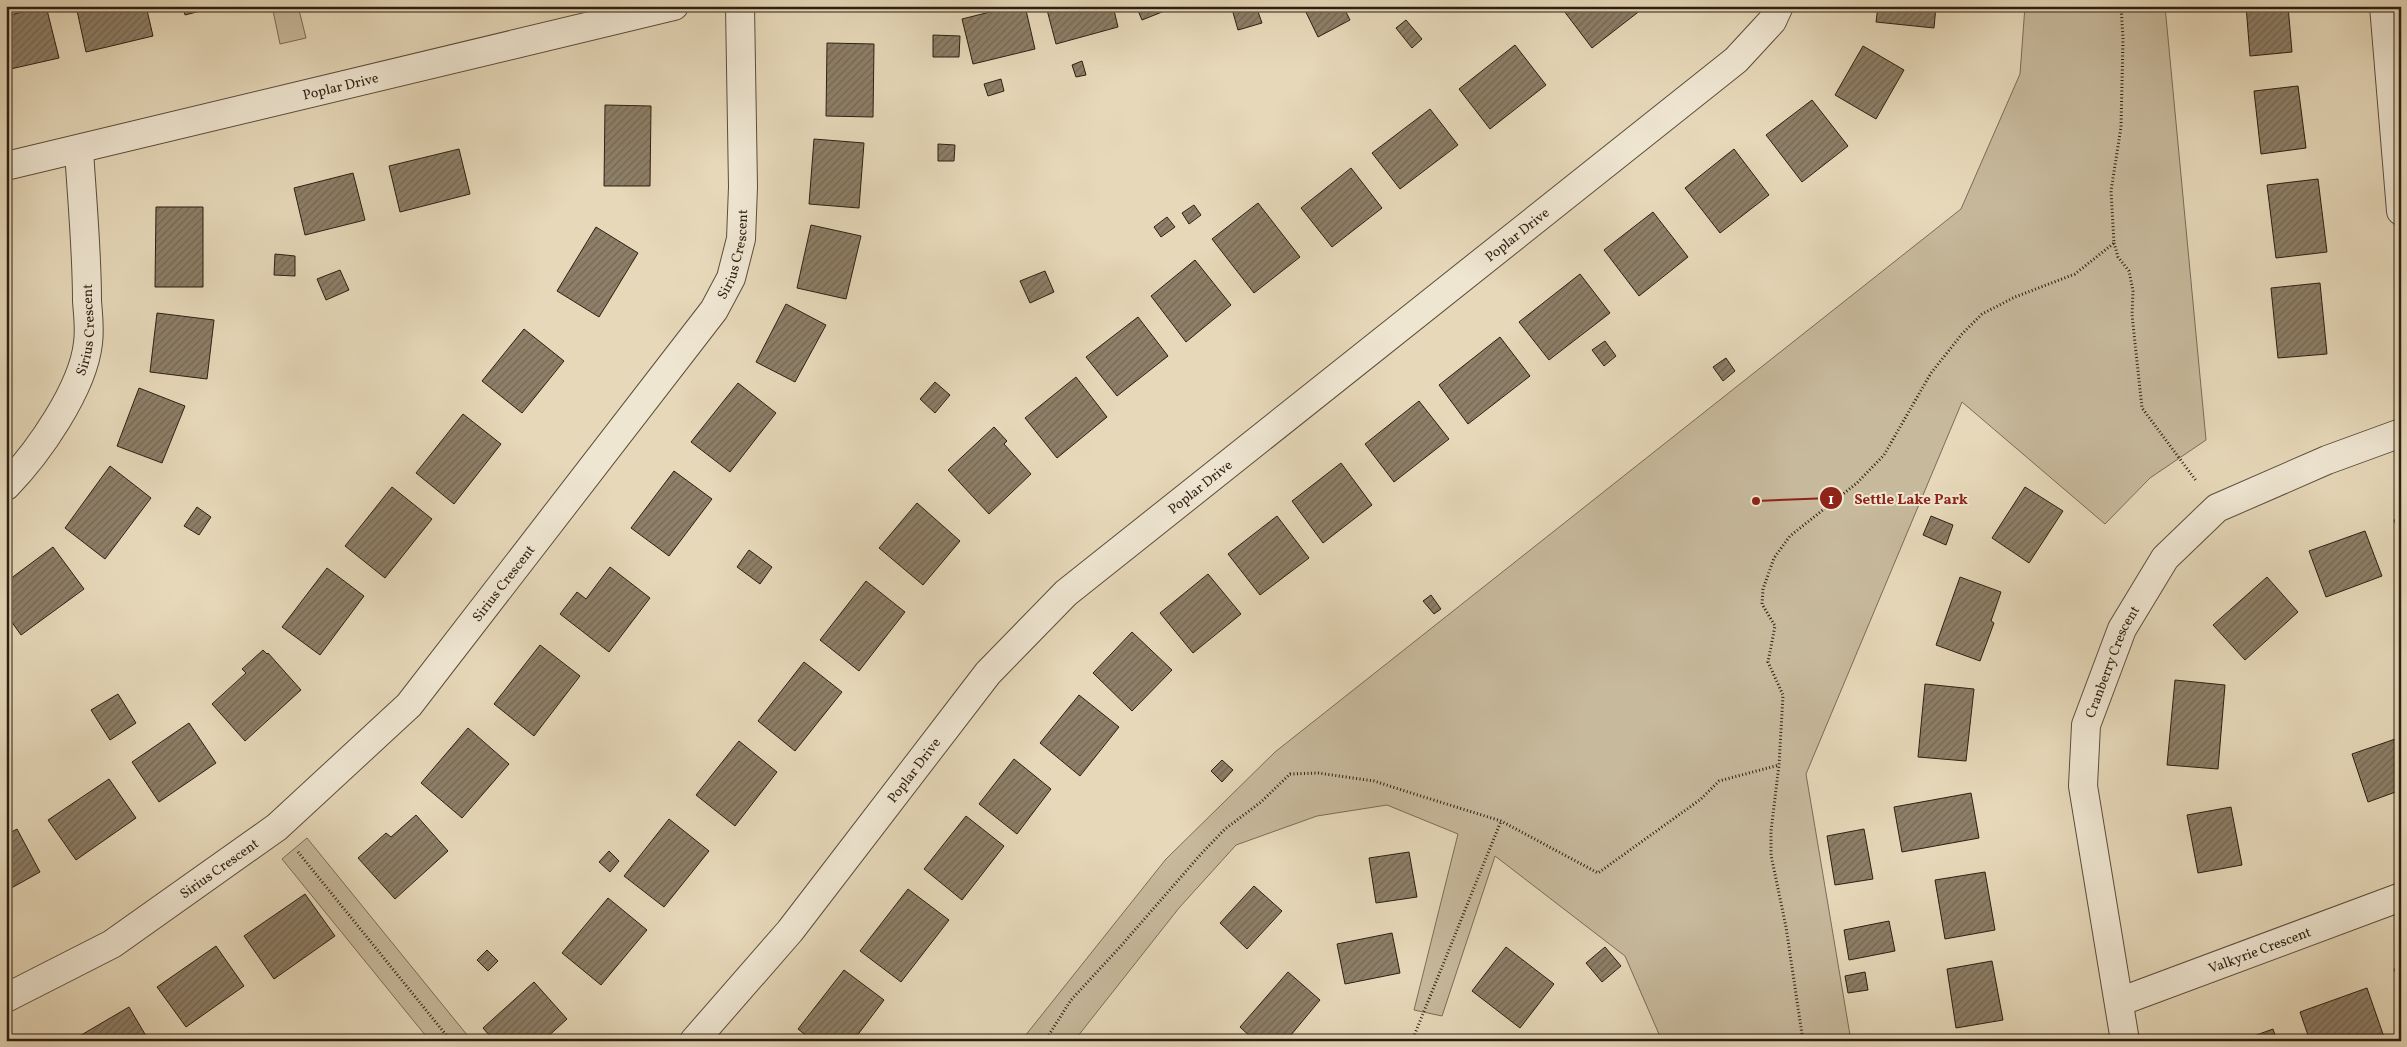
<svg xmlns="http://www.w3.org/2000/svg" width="2407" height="1047" viewBox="0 0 2407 1047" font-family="Vollkorn,serif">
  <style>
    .park { fill: #c7b99c; stroke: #7a6c56 }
    .building { fill: url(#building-hatch); stroke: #2d1f11 }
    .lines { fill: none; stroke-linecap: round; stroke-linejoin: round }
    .minor-casing { stroke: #5b4d3b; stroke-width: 30 }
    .path { stroke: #2d1f11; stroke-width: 3; stroke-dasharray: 1 2.5; stroke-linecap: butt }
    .minor { stroke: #efe6d2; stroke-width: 28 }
    .labels { text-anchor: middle; stroke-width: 4; stroke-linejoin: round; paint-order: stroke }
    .street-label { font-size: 14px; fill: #2d1f11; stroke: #efe6d2 }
    .leader { fill: none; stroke: #8f2418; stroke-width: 2 }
    .callout-dot { fill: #8f2418; stroke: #efe6d2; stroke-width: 2 }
    .mark-label { font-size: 15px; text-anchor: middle; font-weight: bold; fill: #fff }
    .callout-label { font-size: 15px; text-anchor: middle; font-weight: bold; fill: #8f2418; stroke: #efe6d2; stroke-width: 4; stroke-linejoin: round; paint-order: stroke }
  </style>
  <defs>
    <pattern id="building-hatch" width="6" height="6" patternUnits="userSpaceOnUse" patternTransform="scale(1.25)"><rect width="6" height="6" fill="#8d7f68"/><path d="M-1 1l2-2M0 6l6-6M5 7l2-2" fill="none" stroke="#746754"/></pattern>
  </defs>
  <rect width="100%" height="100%" fill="#e6d8b9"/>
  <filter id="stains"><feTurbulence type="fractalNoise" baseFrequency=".004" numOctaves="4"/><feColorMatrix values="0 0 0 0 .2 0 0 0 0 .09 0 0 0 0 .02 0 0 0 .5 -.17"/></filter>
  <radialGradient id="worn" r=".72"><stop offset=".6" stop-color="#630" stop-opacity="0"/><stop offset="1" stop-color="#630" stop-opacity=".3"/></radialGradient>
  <g class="park">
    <path d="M272,6h26l8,32 -26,6z"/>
    <path d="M2025,6h140l41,434 -56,38 -45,46 -143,-122 -156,372 45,267h-189l-37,-85 -130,-100 -53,160 -28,-6 44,-176 -71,-29 -70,11 -81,29 -57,63 -105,133h-53l145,-182 109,-107 686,-543 59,-135z"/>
    <path d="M307,838l165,203h-42l-148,-182z"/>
  </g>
  <g class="building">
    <path d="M46,6l13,52 -53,12v-54z"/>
    <path d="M76,6h70l7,30 -67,16z"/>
    <path d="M183,6h37l-35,9z"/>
    <path d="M1014,6h11l10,43 -62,15 -11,-45z"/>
    <path d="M1046,6h67l5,21 -62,17z"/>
    <path d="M1136,6h41l-35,14z"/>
    <path d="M1241,6h15l6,17 -24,7 -6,-21z"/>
    <path d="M1303,6h40l7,14 -32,17z"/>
    <path d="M1570,6h76l-54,42 -28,-37z"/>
    <path d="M1878,6h58l-2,22 -58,-6z"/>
    <path d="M2246,6h42l4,46 -42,4z"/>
    <path d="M1406,20l16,19 -10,9 -16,-20z"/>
    <path d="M933,35l27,1 -1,21h-26z"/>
    <path d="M827,43l47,1 -1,73 -47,-1z"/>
    <path d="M1515,45l31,40 -56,44 -31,-40z"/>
    <path d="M1863,46l41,24 -28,49 -41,-24z"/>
    <path d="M1082,61l4,14 -10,2 -4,-12z"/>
    <path d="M1001,79l3,12 -16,5 -4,-12z"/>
    <path d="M2298,86l8,62 -45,6 -7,-63z"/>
    <path d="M1812,100l36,46 -46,36 -36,-47z"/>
    <path d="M605,105l46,1 -1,80h-46z"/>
    <path d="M1430,109l28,36 -58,44 -28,-36z"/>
    <path d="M814,139l50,4 -5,65 -50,-4z"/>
    <path d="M938,144l17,1 -1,16h-16z"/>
    <path d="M459,149l11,45 -70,18 -11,-46z"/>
    <path d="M1734,149l35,46 -49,38 -35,-45z"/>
    <path d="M1351,168l31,40 -50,39 -31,-39z"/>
    <path d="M353,173l12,47 -60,15 -11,-47z"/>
    <path d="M2318,179l9,73 -51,6 -9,-73z"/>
    <path d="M1258,203l42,54 -46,36 -42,-54z"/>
    <path d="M1194,205l7,10 -12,9 -7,-11z"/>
    <path d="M156,207h47v80h-48z"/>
    <path d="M1653,212l35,45 -49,39 -35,-46z"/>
    <path d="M1167,217l8,10 -14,10 -7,-10z"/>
    <path d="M811,225l50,11 -15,63 -49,-11z"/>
    <path d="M596,227l42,26 -39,64 -42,-26z"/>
    <path d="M275,254l20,2v20l-21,-1z"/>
    <path d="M1195,260l36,45 -45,37 -35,-46z"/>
    <path d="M340,270l9,20 -23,10 -9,-21z"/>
    <path d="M1045,271l9,21 -24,11 -10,-22z"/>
    <path d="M1580,274l30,39 -61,47 -30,-38z"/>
    <path d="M2320,283l7,71 -49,4 -7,-70z"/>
    <path d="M786,304l40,21 -31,57 -39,-20z"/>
    <path d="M157,313l57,7 -7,59 -57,-7z"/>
    <path d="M1138,317l30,39 -51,40 -31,-39z"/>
    <path d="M524,329l40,32 -42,52 -40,-32z"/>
    <path d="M1500,337l30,39 -62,48 -29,-39z"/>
    <path d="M1605,341l11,15 -12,10 -12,-16z"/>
    <path d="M1726,358l9,13 -12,10 -10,-14z"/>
    <path d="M1076,377l31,40 -50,41 -32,-40z"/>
    <path d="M935,382l15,13 -15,18 -15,-14z"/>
    <path d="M738,383l38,30 -46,59 -39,-30z"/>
    <path d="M139,388l46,18 -23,57 -45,-17z"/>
    <path d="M1419,401l30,38 -55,43 -29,-38z"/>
    <path d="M463,414l38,30 -47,60 -38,-31z"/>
    <path d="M994,427l13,14 -3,3 27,30 -42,40 -41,-44z"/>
    <path d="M1341,463l31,42 -49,38 -31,-42z"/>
    <path d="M110,466l41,32 -46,61 -40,-31z"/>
    <path d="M674,471l38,28 -43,57 -38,-28z"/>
    <path d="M392,487l40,32 -47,59 -40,-32z"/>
    <path d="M2025,487l38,24 -34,52 -37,-25z"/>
    <path d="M917,503l43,38 -37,44 -44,-37z"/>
    <path d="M197,507l14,10 -12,18 -15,-9z"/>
    <path d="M1277,516l32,42 -49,37 -32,-41z"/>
    <path d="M1931,516l22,9 -7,20 -23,-10z"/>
    <path d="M2401,517v25l-7,-22z"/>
    <path d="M2365,531l17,45 -56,21 -17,-46z"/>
    <path d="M53,547l31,42 -63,46 -15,-21v-32z"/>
    <path d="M749,550l23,17 -12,17 -23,-17z"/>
    <path d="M610,567l40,31 -41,54 -49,-38 17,-22 9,7z"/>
    <path d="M327,568l37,28 -44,59 -38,-28z"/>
    <path d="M1208,574l33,40 -48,39 -33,-40z"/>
    <path d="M1960,577l41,15 -10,29 3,2 -14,38 -44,-16z"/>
    <path d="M2267,577l31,35 -53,48 -32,-35z"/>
    <path d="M866,581l39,31 -46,59 -39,-31z"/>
    <path d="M1431,595l10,14 -7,5 -11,-13z"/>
    <path d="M1132,632l40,38 -40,41 -39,-38z"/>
    <path d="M540,645l40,31 -46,60 -40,-32z"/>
    <path d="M263,650l4,4 1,-1 33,37 -56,51 -33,-37 34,-31 -4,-4z"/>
    <path d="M804,662l38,30 -47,59 -37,-30z"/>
    <path d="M2175,680l50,5 -7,84 -51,-4z"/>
    <path d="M1925,684l49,5 -8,72 -48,-4z"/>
    <path d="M118,694l18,29 -26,17 -19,-30z"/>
    <path d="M1079,695l40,32 -39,49 -40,-33z"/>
    <path d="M189,723l27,40 -57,39 -27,-40z"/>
    <path d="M468,728l41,36 -47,54 -41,-35z"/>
    <path d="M2401,737v53l-33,12 -16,-48z"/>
    <path d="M739,741l38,31 -42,54 -39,-31z"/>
    <path d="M1014,759l37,30 -34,45 -38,-30z"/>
    <path d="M1222,760l11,10 -11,12 -11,-11z"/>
    <path d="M109,779l27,39 -60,42 -28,-40z"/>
    <path d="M1971,793l8,45 -77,14 -8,-45z"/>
    <path d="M2231,807l11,58 -44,8 -11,-58z"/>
    <path d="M416,815l32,36 -53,48 -37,-41 28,-25 5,4z"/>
    <path d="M966,816l38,30 -42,54 -38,-31z"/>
    <path d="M669,819l40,32 -45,56 -40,-31z"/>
    <path d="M17,829l23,43 -34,19v-56z"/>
    <path d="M1864,829l9,50 -38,6 -8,-49z"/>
    <path d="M609,851l10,10 -9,11 -11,-10z"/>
    <path d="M1409,852l8,45 -41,6 -7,-45z"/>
    <path d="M1985,872l10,58 -50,9 -10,-59z"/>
    <path d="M1254,886l28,25 -35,38 -27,-26z"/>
    <path d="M908,889l41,31 -48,62 -41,-31z"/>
    <path d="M305,894l30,42 -61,43 -30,-43z"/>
    <path d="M608,898l39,32 -46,55 -39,-32z"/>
    <path d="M1889,921l6,30 -46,9 -5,-30z"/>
    <path d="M1392,933l8,40 -55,11 -8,-40z"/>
    <path d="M216,946l28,40 -58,41 -29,-40z"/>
    <path d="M1506,947l48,37 -34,44 -48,-37z"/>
    <path d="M1605,947l16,19 -19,16 -16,-19z"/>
    <path d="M487,950l11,11 -10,10 -11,-11z"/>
    <path d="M1992,961l11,59 -47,8 -9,-59z"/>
    <path d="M2401,966v22l-7,-19z"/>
    <path d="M844,970l40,30 -31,41h-40l-15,-12z"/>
    <path d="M1288,972l32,28 -34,41h-31l-15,-14z"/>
    <path d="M1865,972l3,18 -20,3 -3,-17z"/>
    <path d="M534,982l33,37 -24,22h-49l-11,-13z"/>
    <path d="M2367,988l17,49 -10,4h-64l-10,-29z"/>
    <path d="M129,1007l20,34h-78z"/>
    <path d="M2273,1029l4,12h-37z"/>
    <path d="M1593,1036v5h-38z"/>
  </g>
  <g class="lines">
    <g class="minor-casing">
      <g id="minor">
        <path d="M2384,6l17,205"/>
        <path id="s1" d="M6,166l668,-160"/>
        <path id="s2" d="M6,486c32,-33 77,-97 82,-143 2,-14 0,-28 -1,-42 0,-50 -5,-101 -8,-151"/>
        <path id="s3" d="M6,998l106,-54 165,-117 132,-122 305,-395 17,-32 10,-39 2,-52 -3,-181"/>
        <path id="s4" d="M2119,1002l282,-105"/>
        <path id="s5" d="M694,1041l96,-110 198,-258 78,-80 670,-533 36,-39 7,-15"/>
        <path id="s6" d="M2125,1041l-42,-255 3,-61 36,-96 43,-71 52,-50 110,-48 74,-27"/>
      </g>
    </g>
    <g class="path">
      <path d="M2114,243l4,14 11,14 4,20 -1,24 10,93 55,74"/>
      <path d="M298,852l153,189"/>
      <path d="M1045,1041l26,-41 49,-53 81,-93 24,-25 36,-27 29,-28 28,-1 56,8 34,11 93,29 97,52 103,-74 18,-18 60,-16"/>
      <path d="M1412,1041l89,-220"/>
      <path d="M1803,1041l-17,-114 -15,-72v-24l8,-66 4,-70 -15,-33 7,-36 -13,-22 1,-15 11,-31 16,-22 67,-53 27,-28 47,-82 31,-39 20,-20 33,-17 60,-23 39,-31 -3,-52 10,-64 2,-88 -2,-33"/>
    </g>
    <use href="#minor" class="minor"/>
  </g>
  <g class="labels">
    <g class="street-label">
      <text dy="5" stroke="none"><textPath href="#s1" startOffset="344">Poplar Drive</textPath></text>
      <text dy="5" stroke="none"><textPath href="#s5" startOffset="1159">Poplar Drive</textPath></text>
      <text dy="5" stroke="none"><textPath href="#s3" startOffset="1060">Sirius Crescent</textPath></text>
      <text dy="5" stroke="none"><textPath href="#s2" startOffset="180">Sirius Crescent</textPath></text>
      <text dy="5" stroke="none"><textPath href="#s5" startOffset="754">Poplar Drive</textPath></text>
      <text dy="5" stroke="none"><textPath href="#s3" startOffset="655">Sirius Crescent</textPath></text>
      <text dy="5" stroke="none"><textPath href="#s6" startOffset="388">Cranberry Crescent</textPath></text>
      <text dy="5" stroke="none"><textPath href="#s5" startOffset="349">Poplar Drive</textPath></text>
      <text dy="5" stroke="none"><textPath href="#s3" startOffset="250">Sirius Crescent</textPath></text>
      <text dy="5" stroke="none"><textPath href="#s4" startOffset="150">Valkyrie Crescent</textPath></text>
    </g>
  </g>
  <path class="leader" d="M1756 501L1831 498"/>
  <g class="callout-dot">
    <circle cx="1756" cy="501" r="5"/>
    <circle cx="1831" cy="498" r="12"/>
  </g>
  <g class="mark-label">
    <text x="1831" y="504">1</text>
  </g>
  <g class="callout-label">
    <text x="1911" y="504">Settle Lake Park</text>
  </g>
  <rect width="2407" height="1047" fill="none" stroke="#e6d8b9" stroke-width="25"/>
  <rect x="8" y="8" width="2392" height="1032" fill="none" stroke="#2d1f11" stroke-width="2.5"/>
  <rect x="12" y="12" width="2382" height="1022" fill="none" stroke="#2d1f11"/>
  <rect width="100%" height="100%" filter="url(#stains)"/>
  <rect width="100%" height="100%" fill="url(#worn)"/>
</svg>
